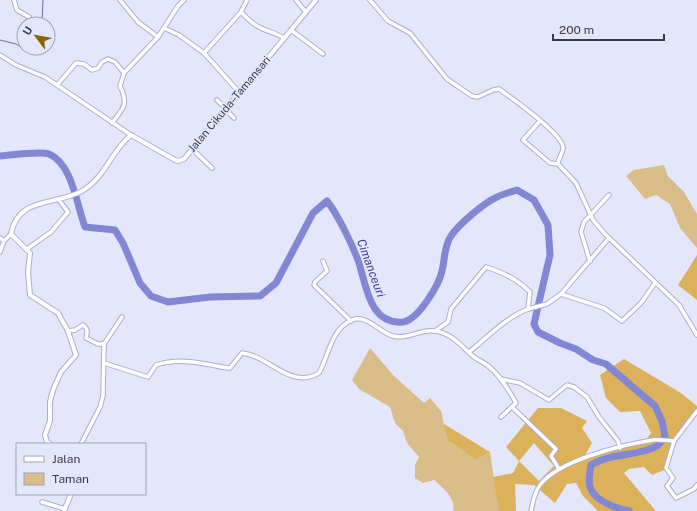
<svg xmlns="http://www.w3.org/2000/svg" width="697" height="511" viewBox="0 0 697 511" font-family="'Public Sans',sans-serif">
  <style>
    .green { fill: #d9be8a }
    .forest { fill: #dbb15c; fill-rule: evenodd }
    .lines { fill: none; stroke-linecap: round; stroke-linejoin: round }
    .stream { stroke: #6c70aa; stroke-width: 1 }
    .river { stroke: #8287d4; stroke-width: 7 }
    .minor-casing { stroke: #aaaece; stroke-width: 5.5 }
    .tertiary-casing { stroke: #aaaece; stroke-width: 6 }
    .minor { stroke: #fff; stroke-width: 3.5 }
    .tertiary { stroke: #fff; stroke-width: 4 }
    .labels { text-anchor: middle; stroke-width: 4; stroke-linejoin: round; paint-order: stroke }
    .street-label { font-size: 11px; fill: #3a3b49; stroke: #e4e7fb }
    .water-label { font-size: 12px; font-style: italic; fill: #3e3b95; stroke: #e4e7fb }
  </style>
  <rect width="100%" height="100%" fill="#e4e7fb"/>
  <g class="green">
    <path d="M664,165l4,11 16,16 13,22v34l-17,-20 -10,-24 -14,-9 -11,4 -19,-23 8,-6z"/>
    <path d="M370,348l24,28 30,27 6,-5 11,13 3,13 33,36 13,-8 9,59h-46c3,-13 -10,-23 -19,-31l-11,3 -8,-5v-13l4,-8 -12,-14 -4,-12 -8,-8 -5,-16 -31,-18 -7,-9z"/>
  </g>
  <g class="forest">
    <path d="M697,255v45l-19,-15z"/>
    <path d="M624,359l57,34 16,13v8l-23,29 -7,26 -15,6 -8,-8 -15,2 -5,4 32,38h-58l-15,-15 -7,-13 -9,1 -12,19 -21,-18 -19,-1 1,27h-17l-6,-34 20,-4 6,-12 -13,-14 32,-39h23l26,13 -5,7 10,15 -8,14 3,2 20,-10 36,-5 8,-11 -11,-22 -20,1 -14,-14 -6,-23zM534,443l20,23 -15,15 -20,-20z"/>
    <path d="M444,424l46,28 -13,8 -29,-20z"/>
  </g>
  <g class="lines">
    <g class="stream">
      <path d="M42,24l1,-24"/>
      <path d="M0,40l16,4 14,8h7l3,-4"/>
    </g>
    <path class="river" d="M0,156c11,-1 40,-5 49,-2 23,9 28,52 36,73l30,3 8,13 17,40 11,13 17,6 42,-5 50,-1 16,-13 37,-70 14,-12c11,14 24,41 31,59 8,22 10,65 45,62 15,-2 36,-37 39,-51 3,-12 2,-25 9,-35 8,-12 33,-33 46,-39 6,-3 14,-5 20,-7l17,10 14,25 2,30 -16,69 4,8 22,11 16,6 17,11 13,4 49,42 7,15 3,15c-2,3 -5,8 -8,10 -20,11 -45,6 -66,19 -1,6 -3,16 -1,22 5,15 26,21 39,24"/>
    <g class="minor-casing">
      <g id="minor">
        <path d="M14,0l3,10 12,7"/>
        <path d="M120,0l18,22 20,15"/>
        <path d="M247,0l-6,12c6,6 12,13 20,16 8,4 15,5 23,10"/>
        <path d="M296,0l9,11"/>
        <path d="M370,0l18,21 22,12 37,46 25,17 6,1 15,-7 6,-1c13,9 62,44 64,58 1,5 -5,11 -5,17l18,19 17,37 12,14 74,71 18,30"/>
        <path d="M164,28l15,7 25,18 37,-41"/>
        <path d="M291,30l32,24"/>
        <path d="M204,53l34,38"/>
        <path d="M0,55l16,10 29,12 86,58"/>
        <path d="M58,84l18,-21 8,1 8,6 6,-2 4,-6 6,-3 7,3 9,11 34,-36 20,-31 6,-6"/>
        <path d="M217,100l8,8"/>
        <path d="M228,105l1,8 5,5"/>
        <path d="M540,121l-17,19 27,23 8,1"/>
        <path d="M112,123c12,-16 17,-18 8,-37l4,-13"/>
        <path d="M192,149l20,19"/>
        <path d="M0,238l4,3 7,-7"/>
        <path d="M27,249l24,-17 17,-20 -9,-12"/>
        <path d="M0,252l4,-11"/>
        <path d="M323,261l4,10 -12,11 -1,3 37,36"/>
        <path d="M590,261l-9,-29 3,-10 25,-27"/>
        <path d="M561,294l43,14 18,13 19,-18 14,-20"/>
        <path d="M528,309l19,-5 14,-10 48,-56"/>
        <path d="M68,331l7,-1 8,-5c6,4 4,7 3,13l12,6h6"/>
        <path d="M435,331l13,-9 3,-13 35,-42c18,6 31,12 44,25l-2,17c-23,9 -40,28 -59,43"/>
        <path d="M104,363l44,14 8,-12c15,-5 35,-4 50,-1 9,1 16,4 24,4l12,-15c28,3 48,37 77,20 10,-18 12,-44 33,-53 15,-6 27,12 41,16 14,4 27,-7 41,-5 17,1 28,16 40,26 4,3 9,5 13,8 12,9 22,25 29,38l-15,14"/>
        <path d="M501,379l19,4 29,17 18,-15 7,2 13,10 12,20 19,24 2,7"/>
        <path d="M512,407l44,42 -5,7 8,13"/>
        <path d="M697,411l-23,30 -8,27 7,10 -6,8 9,12 18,-9 3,-4"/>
        <path d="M81,444l19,-37 3,-11 1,-52 18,-27"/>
        <path d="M42,502l23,7"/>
        <path d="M531,511c2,-9 3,-18 9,-26 19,-25 82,-40 113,-45 7,-1 14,1 21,1"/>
      </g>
    </g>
    <g class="tertiary-casing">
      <g id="tertiary">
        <path d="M50,444l-3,-2 -2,-7 5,-14v-19l3,-12 8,-18 15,-17 -8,-24 -10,-18 -28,-18 -2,-22 2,-20 -19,-19c7,-38 44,-28 71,-43 23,-13 29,-40 49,-56l44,25 3,1 6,-2 132,-159"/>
        <path d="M64,511l7,-17"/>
      </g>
    </g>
    <use href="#minor" class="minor"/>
    <use href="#tertiary" class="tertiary"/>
  </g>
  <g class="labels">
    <g class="street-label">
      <text transform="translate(229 104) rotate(-50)" y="4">Jalan Cikuda–Tamansari</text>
    </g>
    <g class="water-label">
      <text transform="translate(371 268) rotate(70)" y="4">Cimanceuri</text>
    </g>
  </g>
  <rect x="16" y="443" width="130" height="52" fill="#e4e7fb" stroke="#a0a2b4"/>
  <rect x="24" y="456" width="20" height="6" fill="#ffffff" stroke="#a0a2b4"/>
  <text x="52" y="463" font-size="12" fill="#3a3b49">Jalan</text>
  <rect x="24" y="473" width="20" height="12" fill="#d9be8a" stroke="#a0a2b4"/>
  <text x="52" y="483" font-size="12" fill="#3a3b49">Taman</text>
  <g transform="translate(36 36) rotate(302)"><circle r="19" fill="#e4e7fb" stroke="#a0a2b4"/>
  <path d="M0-3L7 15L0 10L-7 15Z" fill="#8a6503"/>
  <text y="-6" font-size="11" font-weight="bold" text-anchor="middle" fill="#3a3b49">U</text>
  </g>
  <path d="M553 34v6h111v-6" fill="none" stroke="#3a3b49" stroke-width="2"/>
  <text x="559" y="34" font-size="12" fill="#3a3b49" stroke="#e4e7fb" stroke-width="3" paint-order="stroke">200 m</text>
</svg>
